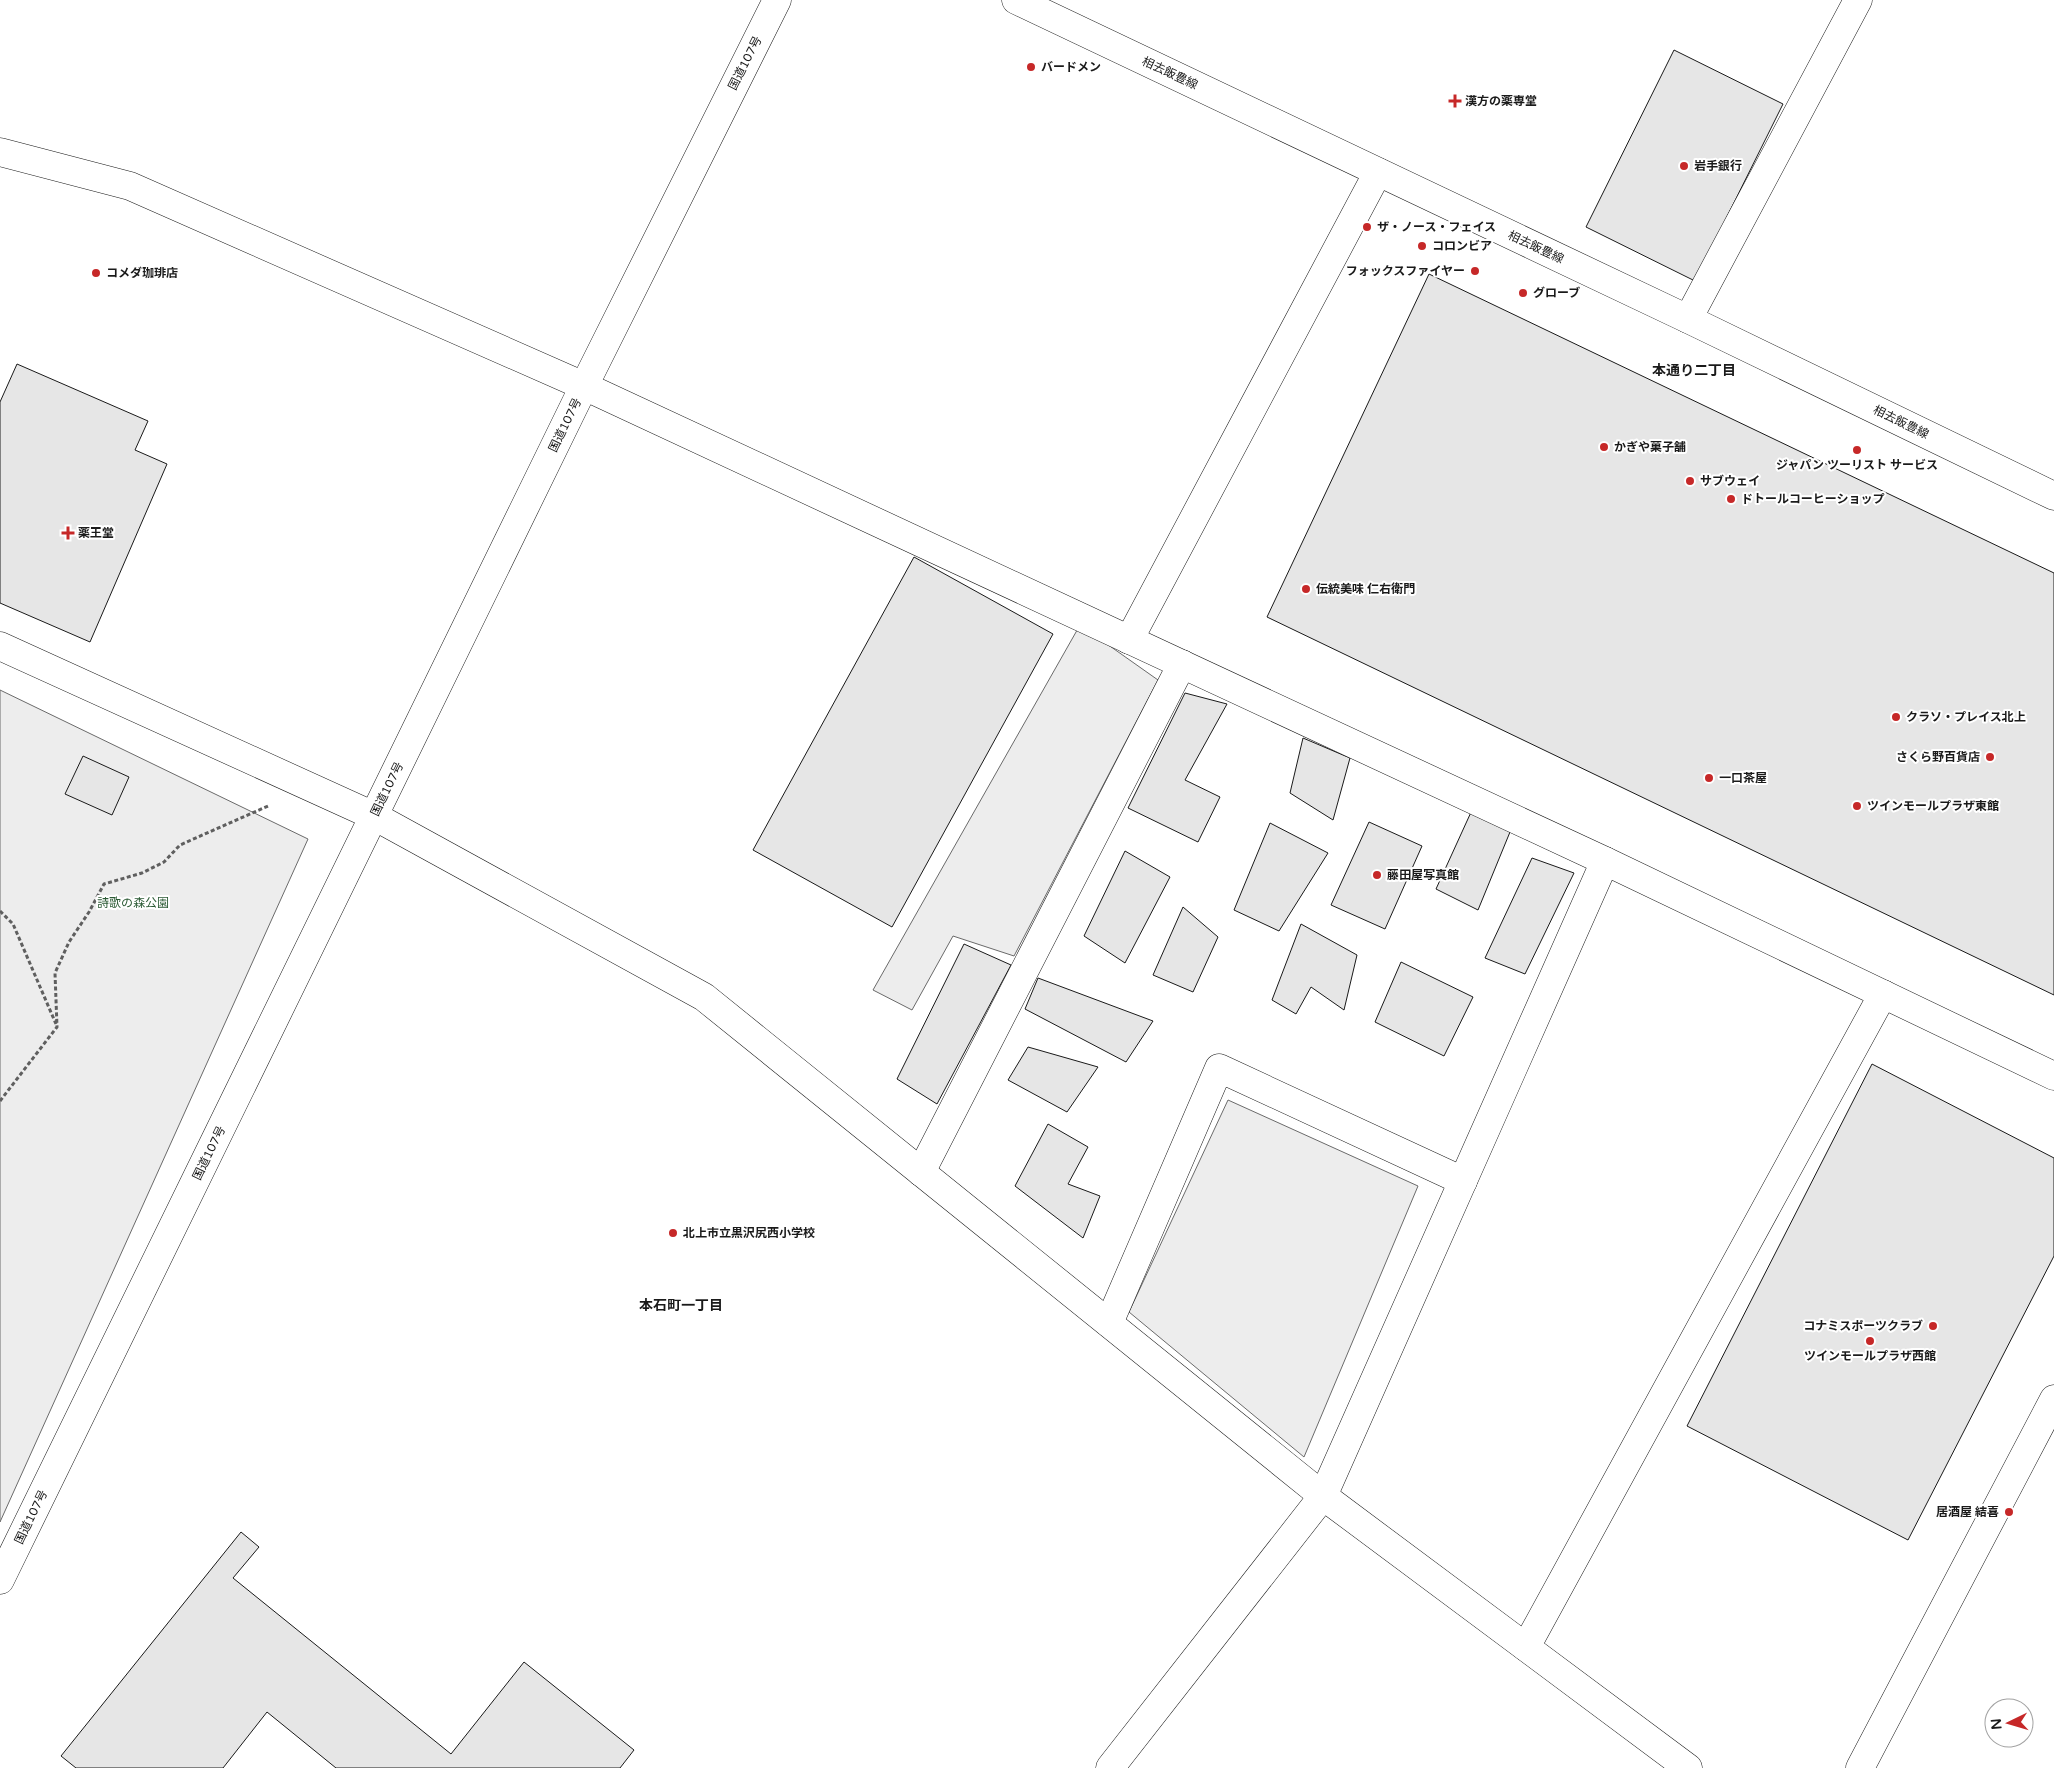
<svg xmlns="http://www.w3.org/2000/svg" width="2054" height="1768" viewBox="0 0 2054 1768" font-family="'Varela Round','Noto Sans JP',sans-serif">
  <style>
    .built { fill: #ededed; stroke: #6a6a6a }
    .building { fill: #e6e6e6; stroke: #1a1a1a }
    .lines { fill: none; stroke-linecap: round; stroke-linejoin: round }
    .minor-casing { stroke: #1a1a1a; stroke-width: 29 }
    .major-casing { stroke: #1a1a1a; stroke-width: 29 }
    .highway-casing { stroke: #1a1a1a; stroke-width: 29 }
    .path { stroke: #5f5f5f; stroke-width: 3; stroke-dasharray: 4 2.5; stroke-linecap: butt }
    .minor { stroke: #fff; stroke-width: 28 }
    .major { stroke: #fff; stroke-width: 28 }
    .highway { stroke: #fff; stroke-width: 28 }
    .poi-dot { fill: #c62828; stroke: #fff; stroke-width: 2 }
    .labels { text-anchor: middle; stroke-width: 4; stroke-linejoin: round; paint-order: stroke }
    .street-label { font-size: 12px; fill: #1a1a1a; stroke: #fff }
    .poi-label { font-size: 12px; font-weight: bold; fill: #1a1a1a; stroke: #fff; text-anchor: start }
    .park-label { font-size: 12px; fill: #2b5a34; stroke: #fff }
    .neighbourhood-label { font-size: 14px; font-weight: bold; fill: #1a1a1a; stroke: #fff }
  </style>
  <rect width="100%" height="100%" fill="#fff"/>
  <g class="built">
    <path d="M1080,625l78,55 -144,276 -61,-20 -41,74 -39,-20z"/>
    <path d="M0,690l308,149 -308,683z"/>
    <path d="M1228,1100l190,86 -114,271 -175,-145z"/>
  </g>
  <g class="building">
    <path d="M1674,50l109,54 -88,177 -109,-54z"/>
    <path d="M1429,274l625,299v422l-787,-378z"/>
    <path d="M17,364l131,57 -13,29 32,14 -77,178 -90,-39v-201z"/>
    <path d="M914,557l139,77 -161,293 -139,-77z"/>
    <path d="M1185,693l42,11 -42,76 35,17 -22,45 -70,-34z"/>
    <path d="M1303,738l47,20 -17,62 -43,-27z"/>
    <path d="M83,756l46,21 -17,38 -47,-21z"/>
    <path d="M1472,810l38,22 -32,78 -42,-21z"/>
    <path d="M1369,822l53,24 -37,83 -54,-24z"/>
    <path d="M1270,823l58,30 -49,78 -45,-21z"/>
    <path d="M1125,851l45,26 -45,86 -41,-27z"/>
    <path d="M1532,858l42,15 -49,101 -40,-16z"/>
    <path d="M1183,907l35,30 -25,55 -40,-17z"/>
    <path d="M1301,924l56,31 -13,55 -33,-23 -15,27 -24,-14z"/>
    <path d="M964,944l47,21 -74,139 -40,-25z"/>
    <path d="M1401,962l72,35 -29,59 -69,-34z"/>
    <path d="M1038,978l115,43 -27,41 -101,-53z"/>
    <path d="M1028,1047l70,20 -31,45 -59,-32z"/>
    <path d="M1872,1064l182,94v98l-146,284 -221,-114z"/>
    <path d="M1048,1124l40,23 -20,37 32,12 -17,42 -68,-52z"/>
    <path d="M241,1532l18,15 -26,31 218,176 73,-92 110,88 -14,18h-284l-69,-56 -44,56h-147l-15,-12z"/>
  </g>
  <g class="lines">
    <g class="minor-casing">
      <g id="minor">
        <path d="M0,152l130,34 454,200 1021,475 449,215"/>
        <path d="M1688,319l170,-319"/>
        <path d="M1129,640l249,-468"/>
        <path d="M0,646l374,170 330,181 619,499 365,272"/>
        <path d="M921,1172l261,-508"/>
        <path d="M1109,1323l110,-255 244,113"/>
        <path d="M1526,1647l357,-653"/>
        <path d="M1110,1768l213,-272 282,-635"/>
        <path d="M1860,1768l194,-369"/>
      </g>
    </g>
    <g class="major-casing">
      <path id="major" d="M1016,0l672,319 366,177"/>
    </g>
    <g class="highway-casing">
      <path id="highway" d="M0,1580l584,-1194 193,-386"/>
    </g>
    <g class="path">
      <path d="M0,911l13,13 43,100"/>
      <path d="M0,1101l57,-74 -2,-54 14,-31 20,-30 15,-28 38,-11 22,-11 16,-17 88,-39"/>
    </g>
    <use href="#minor" class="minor"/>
    <use href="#major" class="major"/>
    <use href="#highway" class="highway"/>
  </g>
  <g class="poi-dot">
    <circle cx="1031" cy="67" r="5"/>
    <path d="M1452.5 93.5h5v5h5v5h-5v5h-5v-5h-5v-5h5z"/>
    <circle cx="1684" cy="166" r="5"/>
    <circle cx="1367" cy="227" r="5"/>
    <circle cx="1422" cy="246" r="5"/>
    <circle cx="1475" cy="271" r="5"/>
    <circle cx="96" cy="273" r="5"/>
    <circle cx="1523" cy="293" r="5"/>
    <circle cx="1604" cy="447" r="5"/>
    <circle cx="1857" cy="450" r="5"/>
    <circle cx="1690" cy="481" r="5"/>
    <circle cx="1731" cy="499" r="5"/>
    <path d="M65.5 525.5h5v5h5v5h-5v5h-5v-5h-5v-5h5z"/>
    <circle cx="1306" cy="589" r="5"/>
    <circle cx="1896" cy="717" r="5"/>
    <circle cx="1990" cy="757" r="5"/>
    <circle cx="1709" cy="778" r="5"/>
    <circle cx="1857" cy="806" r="5"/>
    <circle cx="1377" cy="875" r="5"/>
    <circle cx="673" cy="1233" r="5"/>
    <circle cx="1933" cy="1326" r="5"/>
    <circle cx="1870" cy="1341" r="5"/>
    <circle cx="2009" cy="1512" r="5"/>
  </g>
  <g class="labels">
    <g class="street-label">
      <text transform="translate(745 63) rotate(-63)" y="4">国道107号</text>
      <text transform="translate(1170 73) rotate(25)" y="4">相去飯豊線</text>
      <text transform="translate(1536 247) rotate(25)" y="4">相去飯豊線</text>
      <text transform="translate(1901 422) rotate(26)" y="4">相去飯豊線</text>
      <text transform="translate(565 425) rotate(-64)" y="4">国道107号</text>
      <text transform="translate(387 789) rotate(-64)" y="4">国道107号</text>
      <text transform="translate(209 1153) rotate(-64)" y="4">国道107号</text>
      <text transform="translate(31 1517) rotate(-64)" y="4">国道107号</text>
    </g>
    <g class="poi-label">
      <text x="1041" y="71">バードメン</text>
      <text x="1465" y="105">漢方の薬専堂</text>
      <text x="1694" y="170">岩手銀行</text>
      <text x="1377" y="231">ザ・ノース・フェイス</text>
      <text x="1432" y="250">コロンビア</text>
      <text x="1465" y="275" text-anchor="end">フォックスファイヤー</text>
      <text x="106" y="277">コメダ珈琲店</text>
      <text x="1533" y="297">グローブ</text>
      <text x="1614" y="451">かぎや菓子舗</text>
      <text x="1857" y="469" text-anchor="middle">ジャパン ツーリスト サービス</text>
      <text x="1700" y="485">サブウェイ</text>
      <text x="1741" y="503">ドトールコーヒーショップ</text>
      <text x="78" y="537">薬王堂</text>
      <text x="1316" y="593">伝統美味 仁右衛門</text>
      <text x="1906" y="721">クラソ・プレイス北上</text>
      <text x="1980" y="761" text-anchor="end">さくら野百貨店</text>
      <text x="1719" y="782">一口茶屋</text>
      <text x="1867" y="810">ツインモールプラザ東館</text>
      <text x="1387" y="879">藤田屋写真館</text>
      <text x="683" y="1237">北上市立黒沢尻西小学校</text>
      <text x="1923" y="1330" text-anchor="end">コナミスポーツクラブ</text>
      <text x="1870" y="1360" text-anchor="middle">ツインモールプラザ西館</text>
      <text x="1999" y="1516" text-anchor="end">居酒屋 結喜</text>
    </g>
    <g class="park-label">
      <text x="133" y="907">詩歌の森公園</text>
    </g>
    <g class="neighbourhood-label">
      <text x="1694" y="375">本通り二丁目</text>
      <text x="681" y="1310">本石町一丁目</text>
    </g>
  </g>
  <g transform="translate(2009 1723) rotate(265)"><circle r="24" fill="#ffffff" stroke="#a3a3a3"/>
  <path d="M0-4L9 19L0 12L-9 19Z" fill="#c62828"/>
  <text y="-8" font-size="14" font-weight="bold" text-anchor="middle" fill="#1a1a1a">N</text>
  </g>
</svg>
